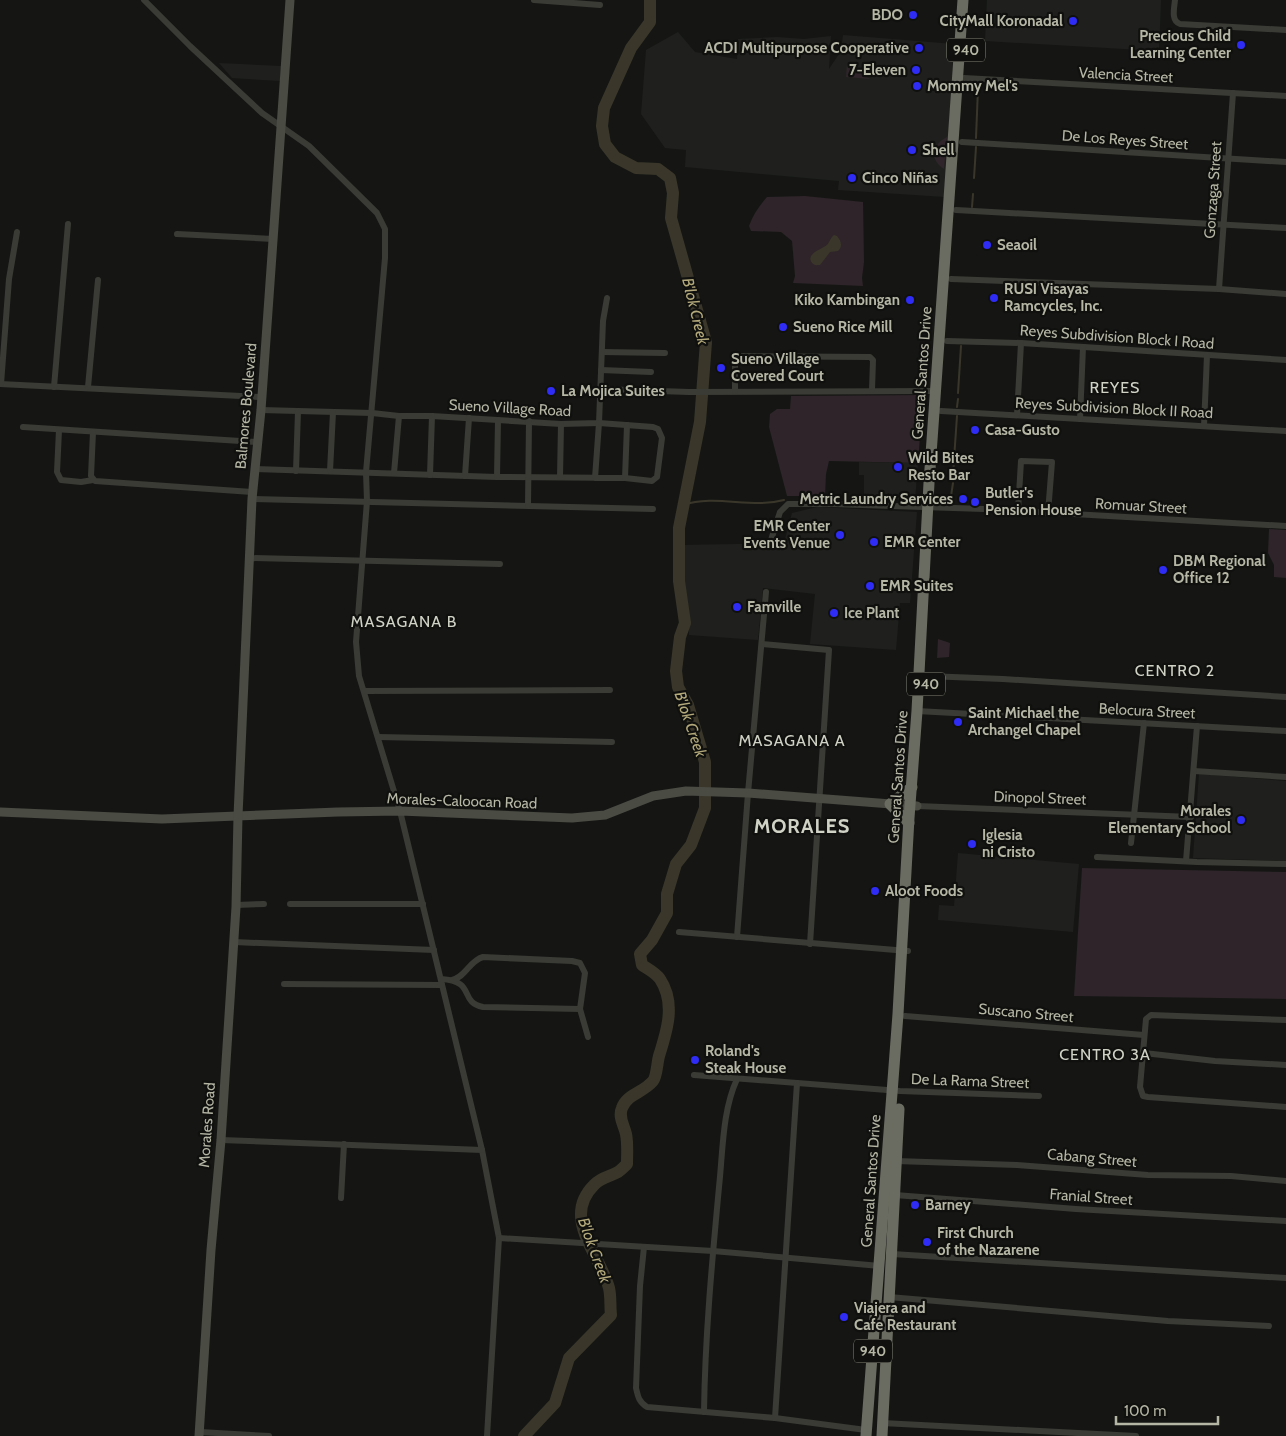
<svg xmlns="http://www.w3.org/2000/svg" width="1286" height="1436" viewBox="0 0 1286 1436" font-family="Cabin,sans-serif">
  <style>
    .built { fill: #1f201d }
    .green { fill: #2e2429 }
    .water { fill: #3a372a }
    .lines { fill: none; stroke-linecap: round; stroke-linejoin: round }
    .stream { stroke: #3a372a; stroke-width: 2 }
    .river { stroke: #3a372a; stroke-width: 12 }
    .street { stroke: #3a3b35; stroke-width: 6 }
    .secondary { stroke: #4a4b43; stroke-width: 9 }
    .highway { stroke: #6b6c61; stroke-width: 11 }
    .poi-dot { fill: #2f2cf6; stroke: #10110f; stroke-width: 2 }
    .labels { text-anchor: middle; stroke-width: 4.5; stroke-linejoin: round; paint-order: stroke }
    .shield { fill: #10110f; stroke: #848478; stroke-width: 1 }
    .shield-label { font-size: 14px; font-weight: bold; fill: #b6b6a5 }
    .poi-label { font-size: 15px; font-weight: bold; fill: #b6b6a5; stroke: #10110f; text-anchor: start }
    .street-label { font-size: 15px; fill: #b6b6a5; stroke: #10110f }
    .water-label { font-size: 16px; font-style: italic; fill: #b3a97b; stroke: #10110f }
    .neighbourhood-label { font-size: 16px; letter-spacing: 1px; fill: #d1d2c6; stroke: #10110f }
    .district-label { font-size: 20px; font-weight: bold; letter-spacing: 1px; fill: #d1d2c6; stroke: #10110f }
  </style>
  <rect width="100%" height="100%" fill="#151614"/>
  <g class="built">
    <path d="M987,0h174l-2,51 -174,-10z"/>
    <path d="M678,32l17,20 42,7 1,-20 39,-2 27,2 27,-3 -2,33 12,-18 2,-16 111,9 -9,153 -107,-7 1,-9 -154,-14 1,-17 -21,-2 -24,-34 5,-64z"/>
    <path d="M219,63l62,3 -1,15 -48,-3z"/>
    <path d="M859,462l59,1 -3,37 -51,-1v-24h-5z"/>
    <path d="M817,507l100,5 -7,91h-10l-4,47 -86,-6 5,-50 -52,-6 -5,52 -69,-5 -2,-37 -7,-15 1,-38 103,-2 8,-30z"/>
    <path d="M1199,774l87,7v80l-93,-3z"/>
    <path d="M958,853l121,11 -6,68 -135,-12 1,-15 15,1z"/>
  </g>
  <g class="green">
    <path d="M847,64l23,15 -24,-2z"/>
    <path d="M947,137l-3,32c-15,-9 -12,-25 3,-32z"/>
    <path d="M805,196l58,6 1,60 -2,16 1,8 -70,-3 2,-7 -3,-35 -11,-9 -30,-1 -2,-5c4,-11 10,-20 18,-29z"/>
    <path d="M923,395l-5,68 -89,-2 -3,13 -1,22h-38l-18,-69 1,-13 7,-5h13l1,-13z"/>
    <path d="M1269,529l17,1v48l-12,-1v-12l-6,-12z"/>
    <path d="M938,639l12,4 -1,14 -12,1z"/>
    <path d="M1082,868l204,4v127l-212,-3z"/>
  </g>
  <path class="water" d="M834,235l3,1c4,5 6,10 1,15l-8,1 -10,13c-4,0 -5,1 -8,-2 -7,-9 10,-14 15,-18 3,-3 3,-7 7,-10z"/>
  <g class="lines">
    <g class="stream">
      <path d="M976,138l2,-50"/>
      <path d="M974,178l2,-31"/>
      <path d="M972,207l1,-13"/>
      <path d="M958,393l3,-47"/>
      <path d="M957,407l1,-8"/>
      <path d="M953,474l4,-58"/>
      <path d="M945,500l6,-4 2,-13"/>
      <path d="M683,505c33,-11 68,4 101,-5"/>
    </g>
    <path class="river" d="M524,1436l31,-33 14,-45 42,-43c-1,-8 0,-19 -2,-27 -9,-34 -48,-70 -15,-103 7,-8 15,-8 24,-13 3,-2 6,-5 9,-8 0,-10 1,-20 -1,-30 -2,-9 -8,-17 -4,-26 5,-14 21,-15 31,-27 4,-5 4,-18 6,-25 8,-25 17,-53 1,-77 -4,-6 -12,-10 -18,-14l-2,-11 12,-14 15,-27v-19l9,-30 15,-19 14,-37v-46l-17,-57 -10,-18 -2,-16 4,-34 5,-14 -6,-42v-53l21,-106 6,-80 -35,-124 2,-25 -3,-15 -12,-9 -22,-1 -21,-11 -10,-13 -3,-18 2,-18 27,-60 19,-26v-22"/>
    <g class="street">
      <path d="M144,0l46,46 72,67 47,33 68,67 8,16v29l-19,214 1,29 -11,141 3,34 41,135 82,339 17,88 -12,198"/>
      <path d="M534,0l66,5"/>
      <path d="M1175,0c-1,9 -4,21 5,24l106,6"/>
      <path d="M964,78l322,18"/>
      <path d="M962,142l324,20"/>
      <path d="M956,210l330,18"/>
      <path d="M177,234l96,5"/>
      <path d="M951,279l268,10 67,5"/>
      <path d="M1219,289l14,-196"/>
      <path d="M947,341l74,2 265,17"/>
      <path d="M602,352l63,1"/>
      <path d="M601,370l50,2"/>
      <path d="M0,384l261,13"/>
      <path d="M1,384l8,-105 8,-47"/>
      <path d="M54,387l14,-163"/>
      <path d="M88,387l10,-107"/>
      <path d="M600,389l89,3 246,-1"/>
      <path d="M735,391v-32l2,-3 133,1 3,3 -1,30"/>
      <path d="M261,410l111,3 27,3h33l129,8 38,-1 4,-102 4,-23"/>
      <path d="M941,411l345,20"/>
      <path d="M1017,415l4,-72"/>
      <path d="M1080,419l3,-72"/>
      <path d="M1204,426l3,-71"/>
      <path d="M23,427l234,15"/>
      <path d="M59,430l-2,42 4,8 20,2 12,-2"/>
      <path d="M93,432l-2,44 4,5 157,11"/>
      <path d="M255,469l242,8 128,1 27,3 5,-4 5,-39 -4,-9 -5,-2 -54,-4 -4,55"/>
      <path d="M296,471l2,-60"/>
      <path d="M330,471l3,-59"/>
      <path d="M394,473l5,-57"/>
      <path d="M430,475l2,-59"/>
      <path d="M465,476l4,-58"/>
      <path d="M497,477l1,-57"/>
      <path d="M560,477l1,-53"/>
      <path d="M625,478l2,-53"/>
      <path d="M252,499l401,10"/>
      <path d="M528,505l1,-84"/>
      <path d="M1018,511l3,-50 31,1 -4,51"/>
      <path d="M771,540l9,-28 8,-8h44l152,5 302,17"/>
      <path d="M249,558l251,6"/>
      <path d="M762,644l67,6 -19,294"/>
      <path d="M927,676l76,3 283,18"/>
      <path d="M364,691l246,-1"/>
      <path d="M917,711l369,20"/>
      <path d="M378,737l234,5"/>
      <path d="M1194,771l92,6"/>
      <path d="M917,806l274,11"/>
      <path d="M1131,843l13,-120"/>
      <path d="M1097,857l100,5 89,2"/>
      <path d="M1186,861l11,-135"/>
      <path d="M290,904h133"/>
      <path d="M236,905l28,-1"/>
      <path d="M679,932l229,19"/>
      <path d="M737,937l11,-144 18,-201"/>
      <path d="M234,942l200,8"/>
      <path d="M441,979c36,2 17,23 42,28l97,2"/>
      <path d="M452,980c14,-3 17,-19 31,-23l89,4 8,2 5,10 -5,36 8,28"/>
      <path d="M284,984l158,1"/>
      <path d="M905,1016l239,19"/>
      <path d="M1286,1020l-135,-5 -5,4 -6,68 3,9 5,1 138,10"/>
      <path d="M1144,1053l71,8 71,4"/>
      <path d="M694,1075l206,16 139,5"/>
      <path d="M221,1140l261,10"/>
      <path d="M896,1161l121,4 131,10 83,1 55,5"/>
      <path d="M895,1195l181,14 210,12"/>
      <path d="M341,1198l3,-54"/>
      <path d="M499,1238l214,13 167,15"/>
      <path d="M644,1247l-4,39 -4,102c2,9 3,14 11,19l128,11 91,12"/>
      <path d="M892,1254l394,24"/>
      <path d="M889,1297l279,24 101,5"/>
      <path d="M704,1412c1,-75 8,-150 15,-225 4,-36 3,-75 18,-108"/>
      <path d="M775,1418l22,-335"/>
      <path d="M882,1423l254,13"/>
      <path d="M200,1432l69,4"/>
    </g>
    <g class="secondary">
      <path d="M0,812l162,7 176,-7 62,-1 172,7 33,-3 48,-19 33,-5 62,2 169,13"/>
      <path d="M199,1436l12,-186 10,-110 15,-233 2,-91 14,-317 9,-89 29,-410"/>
    </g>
    <g class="highway">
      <path d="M909,823l-19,-19 22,-17"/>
      <path d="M866,1436l32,-422 11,-196 8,-107 12,-228 34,-483"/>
      <path d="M882,1436l17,-327"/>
    </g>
  </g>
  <g class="poi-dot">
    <circle cx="913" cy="15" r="5"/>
    <circle cx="1073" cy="21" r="5"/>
    <circle cx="1241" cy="45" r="5"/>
    <circle cx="919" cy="48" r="5"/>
    <circle cx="916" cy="70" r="5"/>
    <circle cx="917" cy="86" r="5"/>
    <circle cx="912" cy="150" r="5"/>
    <circle cx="852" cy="178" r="5"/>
    <circle cx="987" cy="245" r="5"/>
    <circle cx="994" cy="298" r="5"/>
    <circle cx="910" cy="300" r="5"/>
    <circle cx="783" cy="327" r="5"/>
    <circle cx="721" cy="368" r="5"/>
    <circle cx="551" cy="391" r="5"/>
    <circle cx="975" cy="430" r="5"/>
    <circle cx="898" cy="467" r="5"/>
    <circle cx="963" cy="499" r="5"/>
    <circle cx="975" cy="502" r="5"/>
    <circle cx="840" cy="535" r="5"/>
    <circle cx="874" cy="542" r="5"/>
    <circle cx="1163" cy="570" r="5"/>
    <circle cx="870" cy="586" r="5"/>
    <circle cx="737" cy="607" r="5"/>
    <circle cx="834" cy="613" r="5"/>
    <circle cx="958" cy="722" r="5"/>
    <circle cx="1241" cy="820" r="5"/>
    <circle cx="972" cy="844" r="5"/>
    <circle cx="875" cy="891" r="5"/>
    <circle cx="695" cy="1060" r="5"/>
    <circle cx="915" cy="1205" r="5"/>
    <circle cx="927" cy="1242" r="5"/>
    <circle cx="844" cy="1317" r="5"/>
  </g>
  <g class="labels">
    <g class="shield">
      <rect x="947" y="38.5" width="38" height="23" rx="4"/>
      <rect x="907" y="672.5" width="38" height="23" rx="4"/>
      <rect x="854" y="1339.5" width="38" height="23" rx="4"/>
    </g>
    <g class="shield-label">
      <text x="966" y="55">940</text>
      <text x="926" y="689">940</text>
      <text x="873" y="1356">940</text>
    </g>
    <g class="poi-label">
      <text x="903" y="20" text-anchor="end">BDO</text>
      <text x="1063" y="26" text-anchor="end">CityMall Koronadal</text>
      <text x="1231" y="41" text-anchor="end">Precious Child<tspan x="1231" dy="17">Learning Center</tspan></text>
      <text x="909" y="53" text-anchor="end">ACDI Multipurpose Cooperative</text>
      <text x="906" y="75" text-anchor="end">7-Eleven</text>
      <text x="927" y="91">Mommy Mel's</text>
      <text x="922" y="155">Shell</text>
      <text x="862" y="183">Cinco Niñas</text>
      <text x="997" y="250">Seaoil</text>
      <text x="1004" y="294">RUSI Visayas<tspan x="1004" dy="17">Ramcycles, Inc.</tspan></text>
      <text x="900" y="305" text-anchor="end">Kiko Kambingan</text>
      <text x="793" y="332">Sueno Rice Mill</text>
      <text x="731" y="364">Sueno Village<tspan x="731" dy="17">Covered Court</tspan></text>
      <text x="561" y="396">La Mojica Suites</text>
      <text x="985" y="435">Casa-Gusto</text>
      <text x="908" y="463">Wild Bites<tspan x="908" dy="17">Resto Bar</tspan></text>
      <text x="985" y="498">Butler's<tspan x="985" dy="17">Pension House</tspan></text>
      <text x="953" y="504" text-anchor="end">Metric Laundry Services</text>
      <text x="830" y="531" text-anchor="end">EMR Center<tspan x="830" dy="17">Events Venue</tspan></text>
      <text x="884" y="547">EMR Center</text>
      <text x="1173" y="566">DBM Regional<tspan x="1173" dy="17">Office 12</tspan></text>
      <text x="880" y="591">EMR Suites</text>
      <text x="747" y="612">Famville</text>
      <text x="844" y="618">Ice Plant</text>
      <text x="968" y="718">Saint Michael the<tspan x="968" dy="17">Archangel Chapel</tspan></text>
      <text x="1231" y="816" text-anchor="end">Morales<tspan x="1231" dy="17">Elementary School</tspan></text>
      <text x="982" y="840">Iglesia<tspan x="982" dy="17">ni Cristo</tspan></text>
      <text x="885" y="896">Aloot Foods</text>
      <text x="705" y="1056">Roland's<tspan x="705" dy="17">Steak House</tspan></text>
      <text x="925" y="1210">Barney</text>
      <text x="937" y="1238">First Church<tspan x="937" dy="17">of the Nazarene</tspan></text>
      <text x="854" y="1313">Viajera and<tspan x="854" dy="17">Cafe Restaurant</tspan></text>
    </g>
    <g class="street-label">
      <text transform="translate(1126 75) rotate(3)" y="5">Valencia Street</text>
      <text transform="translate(1125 140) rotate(4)" y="5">De Los Reyes Street</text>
      <text transform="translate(1213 190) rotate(-86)" y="5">Gonzaga Street</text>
      <text transform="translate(1117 337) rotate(4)" y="5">Reyes Subdivision Block I Road</text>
      <text transform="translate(922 373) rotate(-86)" y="5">General Santos Drive</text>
      <text transform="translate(246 406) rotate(-85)" y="5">Balmores Boulevard</text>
      <text transform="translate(510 408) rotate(3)" y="5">Sueno Village Road</text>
      <text transform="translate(1114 408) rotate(3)" y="5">Reyes Subdivision Block II Road</text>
      <text transform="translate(1141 506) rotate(3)" y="5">Romuar Street</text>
      <text transform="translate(1147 711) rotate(3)" y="5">Belocura Street</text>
      <text transform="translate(898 777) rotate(-86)" y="5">General Santos Drive</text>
      <text transform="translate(1040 798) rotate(2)" y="5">Dinopol Street</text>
      <text transform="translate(462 801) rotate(2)" y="5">Morales-Caloocan Road</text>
      <text transform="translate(1026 1013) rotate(5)" y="5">Suscano Street</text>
      <text transform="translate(970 1081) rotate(2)" y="5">De La Rama Street</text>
      <text transform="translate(207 1125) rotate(-86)" y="5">Morales Road</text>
      <text transform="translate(1092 1158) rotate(5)" y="5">Cabang Street</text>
      <text transform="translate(871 1181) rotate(-86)" y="5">General Santos Drive</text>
      <text transform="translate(1091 1197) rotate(4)" y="5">Franial Street</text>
    </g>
    <g class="water-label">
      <text transform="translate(696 311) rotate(76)" y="6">B'lok Creek</text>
      <text transform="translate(691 724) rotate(71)" y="6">B'lok Creek</text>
      <text transform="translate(595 1250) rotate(70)" y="6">B'lok Creek</text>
    </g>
    <g class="neighbourhood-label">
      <text x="1115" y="393">REYES</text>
      <text x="404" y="627">MASAGANA B</text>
      <text x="1175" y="676">CENTRO 2</text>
      <text x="792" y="746">MASAGANA A</text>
      <text x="1105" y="1060">CENTRO 3A</text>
    </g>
    <g class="district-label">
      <text x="802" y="833">MORALES</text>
    </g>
  </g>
  <path d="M1116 1416v8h102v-8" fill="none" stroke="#b6b6a5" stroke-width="2.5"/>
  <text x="1124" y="1416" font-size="15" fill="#b6b6a5" stroke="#10110f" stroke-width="4" paint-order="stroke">100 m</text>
</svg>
